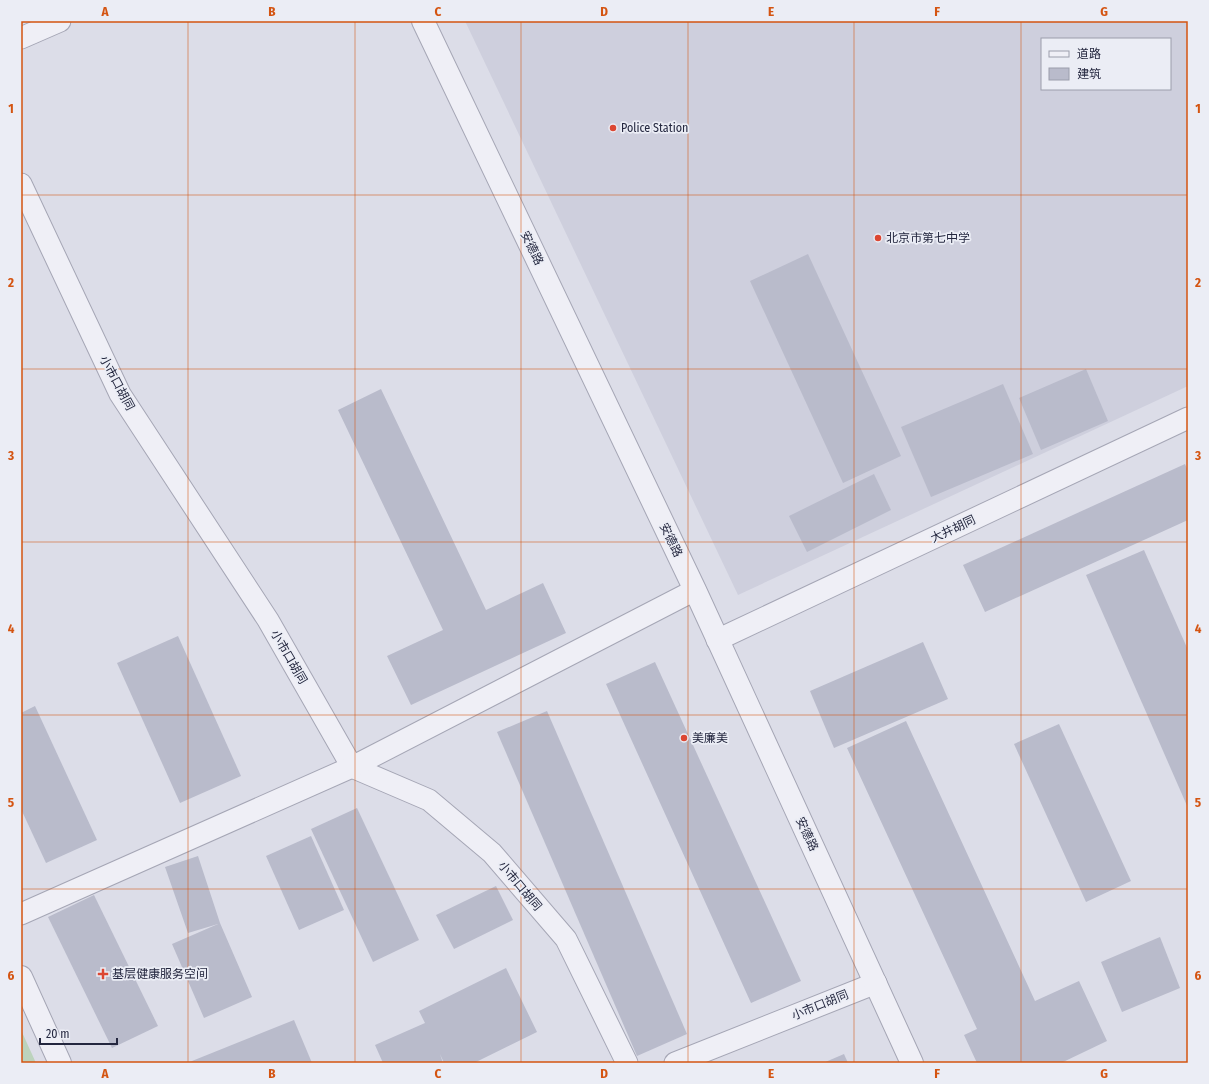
<svg xmlns="http://www.w3.org/2000/svg" width="1209" height="1084" viewBox="0 0 1209 1084" font-family="'Fira Sans Condensed','Noto Sans SC',sans-serif">
  <style>
    .built { fill: #cecfdd; fill-rule: evenodd }
    .green { fill: #bcd3bc }
    .building { fill: #b9bbcb }
    .lines { fill: none; stroke-linecap: round; stroke-linejoin: round }
    .minor-casing { stroke: #a5a6b5; stroke-width: 23 }
    .tertiary-casing { stroke: #a5a6b5; stroke-width: 24 }
    .minor { stroke: #efeff6; stroke-width: 21 }
    .tertiary { stroke: #efeff6; stroke-width: 22 }
    .grid { fill: none; stroke: #d45411; stroke-width: 1; stroke-opacity: 0.55 }
    .poi-dot { fill: #dc4632; stroke: #ebedf5; stroke-width: 1.5 }
    .labels { text-anchor: middle; stroke-width: 3.5; stroke-linejoin: round; paint-order: stroke }
    .poi-label { font-size: 12px; fill: #24273f; stroke: #ebedf5; text-anchor: start }
    .street-label { font-size: 12px; fill: #24273f; stroke: #ebedf5 }
    .neatline { fill: none; stroke: #d45411; stroke-width: 1.5 }
    .grid-label { font-size: 13px; text-anchor: middle; font-weight: bold; fill: #d45411 }
  </style>
  <rect width="100%" height="100%" fill="#dcdde8"/>
  <path class="built" d="M465,21h723v365l-450,209zM1042,39h128v50h-128z"/>
  <path class="green" d="M21,1030l15,33h-15z"/>
  <g class="building">
    <path d="M808,254l93,202 -58,27 -93,-202z"/>
    <path d="M1086,369l22,52 -67,29 -22,-52z"/>
    <path d="M1003,384l30,70 -102,43 -30,-70z"/>
    <path d="M381,389l105,221 57,-27 23,50 -155,72 -24,-49 56,-26 -105,-220z"/>
    <path d="M1185,464l3,7v49l-203,92 -22,-47z"/>
    <path d="M874,474l17,36 -84,42 -18,-36z"/>
    <path d="M1144,550l44,100v158l-102,-233z"/>
    <path d="M178,636l63,140 -61,27 -63,-140z"/>
    <path d="M923,642l25,57 -114,49 -24,-57z"/>
    <path d="M655,662l146,319 -50,22 -145,-319z"/>
    <path d="M35,706l62,134 -51,23 -25,-54v-96z"/>
    <path d="M547,711l140,323 -50,22 -140,-324z"/>
    <path d="M906,721l129,280 44,-20 28,60 -46,22h-84l-13,-28 13,-6 -130,-281z"/>
    <path d="M1059,724l72,157 -45,21 -72,-158z"/>
    <path d="M357,808l62,132 -46,22 -62,-133z"/>
    <path d="M311,836l33,74 -45,20 -33,-74z"/>
    <path d="M198,856l22,67 32,74 -48,21 -32,-74 46,-20 -30,9 -23,-66z"/>
    <path d="M496,886l17,34 -59,29 -18,-34z"/>
    <path d="M94,895l64,131 -46,22 -64,-131z"/>
    <path d="M1160,937l20,51 -58,24 -21,-50z"/>
    <path d="M506,968l31,64 -63,31h-30l-4,-9 3,9h-60l-8,-18 50,-22 -6,-12z"/>
    <path d="M294,1020l18,43h-125z"/>
    <path d="M844,1054l4,9h-25z"/>
  </g>
  <g class="lines">
    <g class="minor-casing">
      <g id="minor">
        <path d="M21,38l39,-17"/>
        <path d="M21,184l99,210 148,226 84,147 77,33 63,53 74,86 61,124"/>
        <path d="M717,640l471,-222"/>
        <path d="M21,914l331,-147 343,-177"/>
        <path d="M675,1063l201,-80"/>
      </g>
    </g>
    <g class="tertiary-casing">
      <g id="tertiary">
        <path d="M423,21l272,569 217,473"/>
        <path d="M21,977l39,86"/>
      </g>
    </g>
    <use href="#minor" class="minor"/>
    <use href="#tertiary" class="tertiary"/>
  </g>
  <path class="grid" d="M188,21v1042M355,21v1042M521,21v1042M688,21v1042M854,21v1042M1021,21v1042M21,195h1167M21,369h1167M21,542h1167M21,715h1167M21,889h1167"/>
  <g class="poi-dot">
    <circle cx="613" cy="128" r="4"/>
    <circle cx="878" cy="238" r="4"/>
    <circle cx="684" cy="738" r="4"/>
    <path d="M101 968h4v4h4v4h-4v4h-4v-4h-4v-4h4z"/>
  </g>
  <g class="labels">
    <g class="poi-label">
      <text x="621" y="132">Police Station</text>
      <text x="886" y="242">北京市第七中学</text>
      <text x="692" y="742">美廉美</text>
      <text x="112" y="978">基层健康服务空间</text>
    </g>
    <g class="street-label">
      <text transform="translate(532 248) rotate(64)" y="4">安德路</text>
      <text transform="translate(117 383) rotate(62)" y="4">小市口胡同</text>
      <text transform="translate(953 529) rotate(-25)" y="4">大井胡同</text>
      <text transform="translate(671 540) rotate(64)" y="4">安德路</text>
      <text transform="translate(289 657) rotate(60)" y="4">小市口胡同</text>
      <text transform="translate(807 834) rotate(65)" y="4">安德路</text>
      <text transform="translate(520 886) rotate(50)" y="4">小市口胡同</text>
      <text transform="translate(820 1005) rotate(-22)" y="4">小市口胡同</text>
    </g>
  </g>
  <rect width="1209" height="1084" fill="none" stroke="#ebedf5" stroke-width="44"/>
  <rect x="1041" y="38" width="130" height="52" fill="#ebedf5" stroke="#9b9eac"/>
  <rect x="1049" y="51" width="20" height="6" fill="#efeff6" stroke="#9b9eac"/>
  <text x="1077" y="58" font-size="12" fill="#24273f">道路</text>
  <rect x="1049" y="68" width="20" height="12" fill="#b9bbcb" stroke="#9b9eac"/>
  <text x="1077" y="78" font-size="12" fill="#24273f">建筑</text>
  <path d="M40 1038v6h77v-6" fill="none" stroke="#24273f" stroke-width="2"/>
  <text x="46" y="1038" font-size="12" fill="#24273f" stroke="#ebedf5" stroke-width="3" paint-order="stroke">20 m</text>
  <rect x="22" y="22" width="1165" height="1040" class="neatline"/>
  <g class="grid-label">
    <text x="105" y="16">A</text>
    <text x="272" y="16">B</text>
    <text x="438" y="16">C</text>
    <text x="604" y="16">D</text>
    <text x="771" y="16">E</text>
    <text x="937" y="16">F</text>
    <text x="1104" y="16">G</text>
    <text x="11" y="113">1</text>
    <text x="1198" y="113">1</text>
    <text x="11" y="287">2</text>
    <text x="1198" y="287">2</text>
    <text x="11" y="460">3</text>
    <text x="1198" y="460">3</text>
    <text x="11" y="633">4</text>
    <text x="1198" y="633">4</text>
    <text x="11" y="807">5</text>
    <text x="1198" y="807">5</text>
    <text x="11" y="980">6</text>
    <text x="1198" y="980">6</text>
    <text x="105" y="1078">A</text>
    <text x="272" y="1078">B</text>
    <text x="438" y="1078">C</text>
    <text x="604" y="1078">D</text>
    <text x="771" y="1078">E</text>
    <text x="937" y="1078">F</text>
    <text x="1104" y="1078">G</text>
  </g>
</svg>
